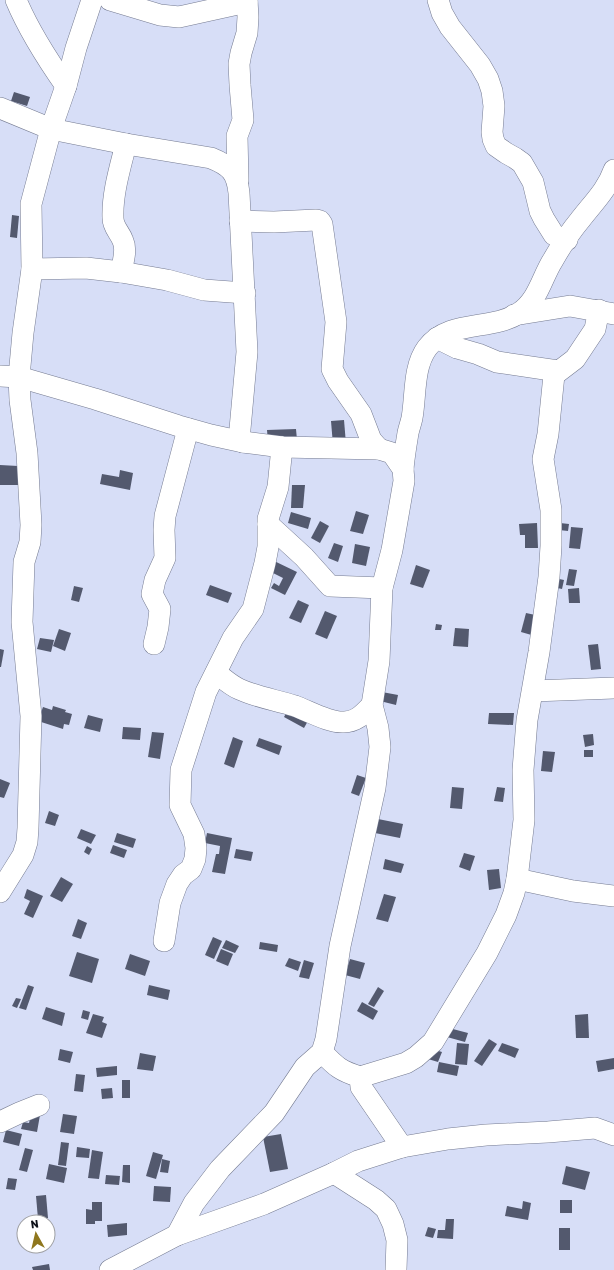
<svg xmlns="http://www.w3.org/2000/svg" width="614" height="1270" viewBox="0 0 614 1270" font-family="Rubik,sans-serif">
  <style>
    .building { fill: #53596e }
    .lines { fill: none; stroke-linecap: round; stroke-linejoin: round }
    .minor-casing { stroke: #757b91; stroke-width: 22 }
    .minor { stroke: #fff; stroke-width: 21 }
  </style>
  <rect width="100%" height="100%" fill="#d7def7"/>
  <g class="building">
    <path d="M14,92l16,5 -3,9 -16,-5z"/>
    <path d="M12,215l7,1 -2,22 -7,-1z"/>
    <path d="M344,420l2,24 -13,1 -2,-24z"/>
    <path d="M296,429l1,11 -29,2 -1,-12z"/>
    <path d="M0,465l18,1v19h-18z"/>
    <path d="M120,470l13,3 -3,17 -30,-6 2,-10 17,3z"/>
    <path d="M292,485h13l-2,23h-12z"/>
    <path d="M356,511l13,4 -6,19 -13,-3z"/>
    <path d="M291,512l20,6 -3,11 -20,-6z"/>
    <path d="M320,521l9,5 -9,17 -9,-5z"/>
    <path d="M537,523l1,25h-13v-13h-5l-1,-11z"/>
    <path d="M560,523l9,1 -1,7 -9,-1z"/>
    <path d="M571,527l12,1 -3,21 -11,-1z"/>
    <path d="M334,543l9,3 -5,16 -10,-4z"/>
    <path d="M355,544l15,3 -4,19 -14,-3z"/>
    <path d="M270,559l27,13 -12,23 -14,-7 3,-5 5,3 4,-8 -18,-9z"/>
    <path d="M416,565l14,5 -7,18 -13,-4z"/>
    <path d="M569,569l8,1 -3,16 -8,-1z"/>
    <path d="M550,577l14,3 -2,9 -14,-3z"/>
    <path d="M210,585l22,8 -4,10 -22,-8z"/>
    <path d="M74,586l9,2 -4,14 -8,-2z"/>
    <path d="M579,588l1,15h-11l-1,-14z"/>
    <path d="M298,600l11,5 -8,18 -12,-5z"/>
    <path d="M325,611l12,5 -10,23 -12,-5z"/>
    <path d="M526,613l14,3 -5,20 -14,-4z"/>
    <path d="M436,624l6,1 -1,5h-6z"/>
    <path d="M455,628l14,1 -1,18 -15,-1z"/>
    <path d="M59,629l12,4 -6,18 -12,-5z"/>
    <path d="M40,638l14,2 -3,12 -14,-3z"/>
    <path d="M598,644l3,25 -10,1 -3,-25z"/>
    <path d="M0,649l4,1 -3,17h-1z"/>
    <path d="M382,692l16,3 -2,10 -16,-4z"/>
    <path d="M53,706l13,4 -1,2 7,2 -3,11 -5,-1 -1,5 -25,-8 5,-14 9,3z"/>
    <path d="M289,708l20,11 -5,9 -20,-11z"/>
    <path d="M489,713h25l-1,12 -25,-1z"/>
    <path d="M88,715l15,4 -3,13 -16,-4z"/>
    <path d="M123,727l18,1 -1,12 -18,-1z"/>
    <path d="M152,732l12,1 -4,26 -12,-2z"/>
    <path d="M593,734l1,11 -9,2 -2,-12z"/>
    <path d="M233,737l10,4 -9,27 -10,-4z"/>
    <path d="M259,738l23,8 -3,9 -23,-9z"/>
    <rect x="584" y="750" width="9" height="7"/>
    <path d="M543,751l12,1 -3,20 -11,-1z"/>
    <path d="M357,775l9,3 -7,18 -8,-3z"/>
    <path d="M0,779l10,4 -6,15 -4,-1z"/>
    <path d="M452,787l12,1 -2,21 -12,-1z"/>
    <path d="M497,787l8,1 -2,14 -9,-1z"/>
    <path d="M49,811l10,4 -4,11 -10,-3z"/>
    <path d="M378,819l25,5 -3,14 -25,-5z"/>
    <path d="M81,829l15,6 -5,9 -14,-6z"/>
    <path d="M117,833l19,6 -3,9 -19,-6z"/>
    <path d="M207,833l25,5 -7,36 -13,-2 4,-18h3l1,-8 -15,-3z"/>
    <path d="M113,845l14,5 -3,8 -14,-5z"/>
    <path d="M87,846l5,3 -3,6 -5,-3z"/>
    <path d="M236,849l17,3 -2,9 -17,-3z"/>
    <path d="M464,853l11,3 -5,15 -11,-4z"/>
    <path d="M385,859l19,5 -3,9 -18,-4z"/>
    <path d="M499,869l2,19 -12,2 -2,-20z"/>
    <path d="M61,877l12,7 -11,18 -12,-6z"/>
    <path d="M27,889l16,7 -10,22 -9,-4 6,-13 -6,-3z"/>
    <path d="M384,894l12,3 -8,25 -12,-3z"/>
    <path d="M78,919l9,4 -6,16 -9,-3z"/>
    <path d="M213,937l9,4 -8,18 -9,-4z"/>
    <path d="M226,940l13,6 -4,7 -13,-5z"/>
    <path d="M260,942l18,3 -1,7 -18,-3z"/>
    <path d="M221,949l12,5 -5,12 -12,-5z"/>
    <path d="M77,952l22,7 -7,24 -23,-7z"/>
    <path d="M130,954l20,7 -5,15 -20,-7z"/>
    <path d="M289,958l12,4 -3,9 -13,-5z"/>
    <path d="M350,959l15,4 -5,16 -15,-4z"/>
    <path d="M304,960l10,3 -5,16 -10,-2z"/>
    <path d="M28,985l6,2 -8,23 -7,-2z"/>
    <path d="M149,985l21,5 -2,10 -21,-5z"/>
    <path d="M378,987l6,4 -10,16 -6,-3z"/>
    <path d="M16,998l5,1 -4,9 -5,-2z"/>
    <path d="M362,1002l16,9 -5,9 -16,-9z"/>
    <path d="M46,1007l19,6 -3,13 -20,-7z"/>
    <path d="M83,1010l7,2 -2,8 -7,-2z"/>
    <path d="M93,1014l11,3 -2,5 5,2 -5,14 -16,-5z"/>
    <path d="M588,1014l1,24h-13l-1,-23z"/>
    <path d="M449,1028l19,5 -3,9 -18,-5z"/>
    <path d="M489,1039l8,5 -15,22 -8,-5z"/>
    <path d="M457,1043l12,1 -2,21 -12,-1z"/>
    <path d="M502,1043l17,6 -4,9 -17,-7z"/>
    <path d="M60,1049l13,3 -3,11 -12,-3z"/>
    <path d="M432,1049l10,3 -4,10 -10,-3z"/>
    <path d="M140,1053l16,3 -3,15 -16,-2z"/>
    <path d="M614,1058v11l-16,3 -2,-11z"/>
    <path d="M439,1062l20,4 -2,10 -20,-4z"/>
    <path d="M117,1066v9l-20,2 -1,-9z"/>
    <path d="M76,1074l9,1 -2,17 -9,-1z"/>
    <rect x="122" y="1080" width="8" height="18"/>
    <path d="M112,1088l1,10 -11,1 -1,-10z"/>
    <path d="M31,1114l9,1 -3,17 -16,-3 2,-7 6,1z"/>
    <path d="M63,1114l14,2 -3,18 -14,-2z"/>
    <path d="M6,1130l16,4 -3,12 -16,-4z"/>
    <path d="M281,1134l7,35 -18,3 -7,-35z"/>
    <path d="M61,1142l8,1 -3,23 -8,-1z"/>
    <path d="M77,1147l13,2 -1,9 -13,-1z"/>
    <path d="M25,1148l8,2 -6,22 -8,-2z"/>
    <path d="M92,1150l11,2 -4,27 -11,-1z"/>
    <path d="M153,1152l10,3 -7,24 -10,-3z"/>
    <path d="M162,1159l8,2 -2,12 -8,-1z"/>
    <path d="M49,1164l18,4 -3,15 -18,-4z"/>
    <path d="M123,1165h7v18l-8,-1z"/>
    <path d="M566,1166l24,6 -5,18 -23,-6z"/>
    <path d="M106,1175l14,1 -1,9 -14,-1z"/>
    <path d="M8,1178l9,1 -2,11 -9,-1z"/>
    <path d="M154,1186l17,1 -1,15 -17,-1z"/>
    <path d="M46,1195l2,23 -10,1 -2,-23z"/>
    <rect x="560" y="1200" width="12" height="13"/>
    <path d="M523,1201l8,2 -3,17 -23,-4 2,-10 15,3z"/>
    <path d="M92,1202h10v19h-7v3h-9v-15l6,1z"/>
    <path d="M446,1219h8l-1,20 -16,-1 1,-8h7z"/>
    <path d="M127,1223v12l-19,2 -1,-12z"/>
    <path d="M428,1227l8,2 -3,9 -8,-2z"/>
    <rect x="559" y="1228" width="11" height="22"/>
    <path d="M49,1264l1,6h-17l-1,-3z"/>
  </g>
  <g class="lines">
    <g class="minor-casing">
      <g id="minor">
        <path d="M16,0c13,31 31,59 50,86"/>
        <path d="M110,0l50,15 19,2 68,-15"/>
        <path d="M438,0l4,13 8,14 30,38 8,14 4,12 2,15 -2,26 1,7 3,7 10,7 9,5 7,5 11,19 7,29 4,8 10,16 13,5"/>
        <path d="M0,108l51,21 75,15 85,14c20,8 26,15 28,35l8,159 -8,88 4,2"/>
        <path d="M238,181l-1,-45 6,-16 -3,-35 -1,-21 2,-11 6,-20 1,-16 -1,-17"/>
        <path d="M240,221l34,1 42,-2 4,1 2,3 14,98 -4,47 6,12 23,33 10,26 8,9"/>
        <path d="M32,269l54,-1 35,4 46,8 37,10 41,3"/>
        <path d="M121,272c2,-10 6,-22 2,-31 -3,-9 -10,-13 -10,-23 -1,-24 7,-50 13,-74"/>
        <path d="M514,315l56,-9 44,8"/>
        <path d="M437,338l20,10 21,6 19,8 61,9"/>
        <path d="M0,376l19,1 76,22 84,27 32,9 32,7 39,5 97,2 13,4 11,16 1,12 -12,69 -10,38 -3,73 -7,44 6,23 2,19 -5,41 -35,158 -14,93 -4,13 -17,15 -31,46 -54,56 -26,34 -17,32"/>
        <path d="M403,469c1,-12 3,-24 5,-36 1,-5 3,-10 4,-15 4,-22 1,-51 15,-70 22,-29 65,-17 92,-35 19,-12 23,-36 34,-53 8,-14 17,-28 27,-40 13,-17 27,-30 34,-50"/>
        <path d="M268,524l36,33 26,29 52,2"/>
        <path d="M154,644l4,-17 2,-18 -8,-15 3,-14 10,-22 -1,-28 1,-14 23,-87"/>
        <path d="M216,673c7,5 14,12 23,16 17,8 37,11 56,17 14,5 34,17 49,16 13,0 20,-9 28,-17"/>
        <path d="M533,691l81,-3"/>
        <path d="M517,879l56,12 41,5"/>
        <path d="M0,892l23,-37 4,-13 1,-14 3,-112 -9,-94 2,-60 6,-20 1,-17 -4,-72 -7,-53 -1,-23 4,-44 9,-64 -1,-65 20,-75 15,-43 10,-38 16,-48"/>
        <path d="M164,941l6,-38 7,-19 6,-9 8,-6 4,-10 1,-11 -2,-14 -14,-29 1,-35 25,-78 27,-54 20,-29 12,-46 3,-16v-28l10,-32 4,-40"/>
        <path d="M322,1052c14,15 19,19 38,25l1,10 41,60"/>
        <path d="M360,1077l46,-14 10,-6 17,-15 54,-89 19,-38 8,-22 3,-14 7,-59 -1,-50 4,-50 12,-68 10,-75 2,-31v-36l-8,-51 5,-25 6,-59 21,-16 20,-30 4,-19"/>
        <path d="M0,1122l19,-9 20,-8"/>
        <path d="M334,1173l42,27 10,9 7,15 4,16 -1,30"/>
        <path d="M110,1270l67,-35 87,-31 70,-31 24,-12 44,-14 46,-8 38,-4 62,-3 47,-4 19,7"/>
      </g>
    </g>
    <use href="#minor" class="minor"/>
  </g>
  <g transform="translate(36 1234) rotate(352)"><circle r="19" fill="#ffffff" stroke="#9fa0a3"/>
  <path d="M0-3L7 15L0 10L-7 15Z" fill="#8f771d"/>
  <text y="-6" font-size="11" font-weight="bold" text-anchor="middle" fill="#0f121a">N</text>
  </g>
</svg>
